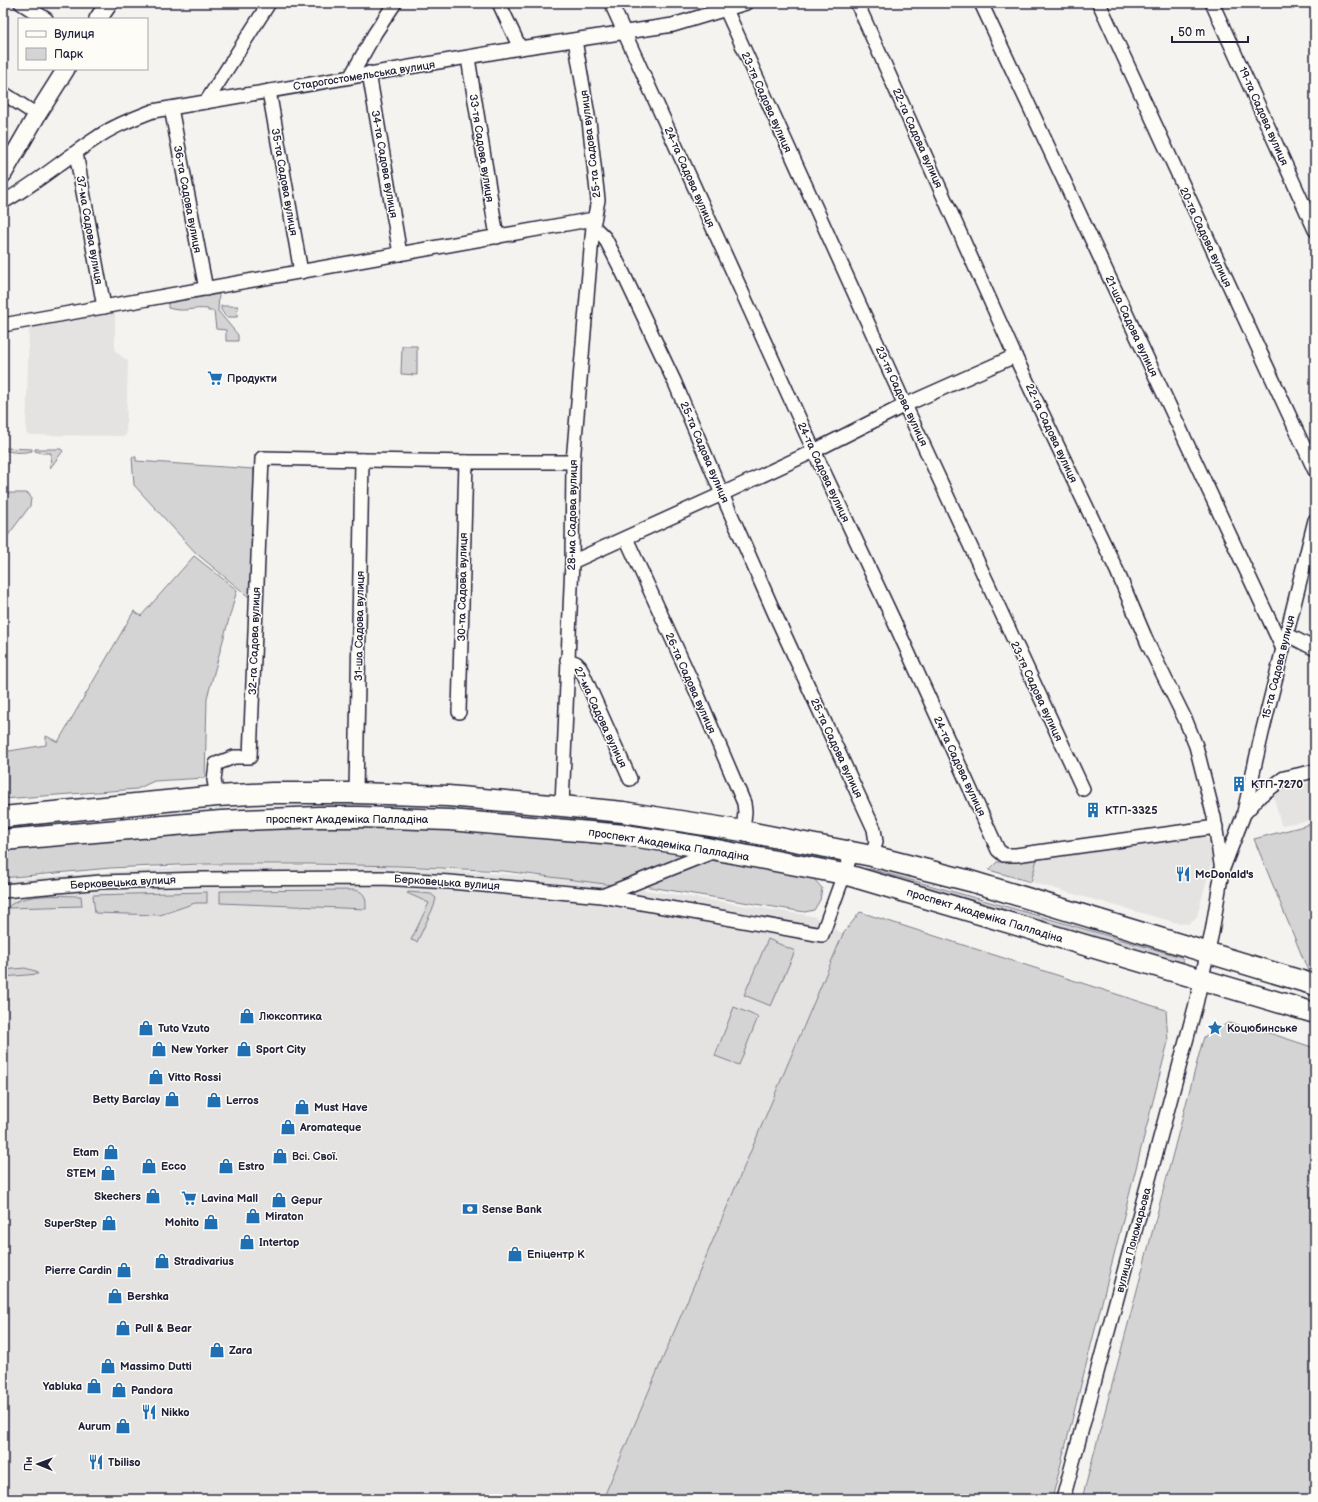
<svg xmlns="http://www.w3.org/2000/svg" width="1318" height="1502" viewBox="0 0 1318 1502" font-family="'Balsamiq Sans',sans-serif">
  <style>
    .built { fill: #e4e3e2 }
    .green { fill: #d5d4d5; stroke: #7c7b88 }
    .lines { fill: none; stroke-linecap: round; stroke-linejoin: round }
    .minor-casing { stroke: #22223b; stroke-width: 16 }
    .major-casing { stroke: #22223b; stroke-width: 20 }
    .highway-casing { stroke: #22223b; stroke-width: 23 }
    .minor { stroke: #fdfcf7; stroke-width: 13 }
    .major { stroke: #fdfcf7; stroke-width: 17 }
    .highway { stroke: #fdfcf7; stroke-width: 20 }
    .labels { text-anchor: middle; stroke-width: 3; stroke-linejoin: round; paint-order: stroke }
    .street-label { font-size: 11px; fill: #22223b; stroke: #fdfcf7 }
    .poi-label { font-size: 11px; font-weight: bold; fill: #22223b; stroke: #fdfcf7; text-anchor: start }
  </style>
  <rect width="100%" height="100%" fill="#f4f3ef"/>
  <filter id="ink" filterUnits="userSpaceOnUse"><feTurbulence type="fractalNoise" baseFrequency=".025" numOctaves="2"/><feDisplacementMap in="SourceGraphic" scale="8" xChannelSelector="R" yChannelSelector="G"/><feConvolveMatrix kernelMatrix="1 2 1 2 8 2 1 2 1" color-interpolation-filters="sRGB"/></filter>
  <g filter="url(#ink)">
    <g class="built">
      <path d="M115,312v39l13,10 -2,75 -96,-1 -4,-2 3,-106z"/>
      <path d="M1315,782v38l-34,5 -9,-35 4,-2z"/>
      <path d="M1200,835l10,6 4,14 -18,64 -8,5 -11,-1 -146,-41 6,-23z"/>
      <path d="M203,865l182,1 189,13 239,37 30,18 -240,565h-600v-619z"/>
    </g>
    <g class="green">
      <path d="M219,294l-1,17 20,24v6h-12v-11l-10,-1 -2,-18h-6v-2c-16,-2 -23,4 -40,-1v-5z"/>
      <path d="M221,306h17l-1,11h-11l-5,-7z"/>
      <path d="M402,346h15v29l-16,-1z"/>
      <path d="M4,448l28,1v2c-10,2 -18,2 -28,-1z"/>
      <path d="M35,449h26l2,2 -13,17 1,-15h-9l-7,-2z"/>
      <path d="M132,457h4v4l118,8v7h2l-1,126 -59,-49 -62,-68z"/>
      <path d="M3,493h23l3,1 2,4 -1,8 -27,36z"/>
      <path d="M194,556l43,34 -30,108 -2,80 -51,3 -17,8 -134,10v-47l43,-7v-9l12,6 76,-131 7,5z"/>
      <path d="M1315,823v151l-6,-1 -55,-134z"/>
      <path d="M388,826l113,6 195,21 -83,32 -109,-14 -105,-5 -89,-2h-109l-91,4 -107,10v-29l272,-22z"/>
      <path d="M714,858l99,20 9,10 -2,12 -6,10 -9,2 -161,-26z"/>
      <path d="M1037,859l-6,23 -42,-12 8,-8z"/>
      <path d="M864,869h7c103,28 207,58 310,88l3,4 -1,1 -10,-2 -184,-52 -125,-38z"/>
      <path d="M355,890c11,2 11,9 11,19l-146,-6v-12z"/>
      <path d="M207,892v11h-12l-35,12 -65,-2 -2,-18z"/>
      <path d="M409,892l22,2 5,4 -2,8 -17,36 -6,-2 18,-37 -22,-10z"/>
      <path d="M81,896l1,10 -75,2c15,-16 53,-12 74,-12z"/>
      <path d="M860,912l306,98 2,32 -116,457h-449l240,-565z"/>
      <path d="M768,939l27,12 -24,55 -27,-11z"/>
      <path d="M25,968l10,3 3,3 -35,3v-7z"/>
      <path d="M734,1007l24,10 -19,48 -24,-9z"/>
      <path d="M1228,1023l29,6 58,19v451h-233l119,-452 3,-10z"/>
    </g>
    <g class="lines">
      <g class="minor-casing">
        <g id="minor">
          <path d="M21,3l25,16"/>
          <path d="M499,3l21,45"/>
          <path d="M611,3l203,448 79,168 105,231 6,5h12l200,-28"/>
          <path d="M723,3l182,402 178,384"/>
          <path d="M857,3l158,353 102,215 31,73 38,77 10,25 18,71 8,54"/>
          <path d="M981,3l302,646"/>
          <path d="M1099,3l216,468"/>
          <path d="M1212,3l103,227"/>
          <path d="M575,40l14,81 9,79 -5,26 12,12 18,35 52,110 47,111 52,118 100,217 2,13 -4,14"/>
          <path d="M468,58l29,179"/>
          <path d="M369,73l31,181"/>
          <path d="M351,76l24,-43 20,-30"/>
          <path d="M269,91l32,181"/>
          <path d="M3,93l34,22"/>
          <path d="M206,102l63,-99"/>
          <path d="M171,108l35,181"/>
          <path d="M76,153l28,154"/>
          <path d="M3,202c33,-18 61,-43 92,-63 18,-13 38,-20 58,-28l367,-63 153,-23 73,-22"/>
          <path d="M3,325l591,-106"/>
          <path d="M626,538l71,155 47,110 1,9 -2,19"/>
          <path d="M572,562l150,-68 92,-43 91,-46 110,-49"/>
          <path d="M1286,634l29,15"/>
          <path d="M567,660l9,3 4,4 50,112"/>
          <path d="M459,712l7,-250"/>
          <path d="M356,793l6,-333"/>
          <path d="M217,796l-3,-16 2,-16 18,-7h16l12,-299 208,4h103"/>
          <path d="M562,806l10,-244 1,-100 20,-236"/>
          <path d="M1244,812l18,-79 53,-213"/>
          <path d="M3,891l98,-9 102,-3 179,-1 68,4 152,14 220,39 30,-83"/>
          <path d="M602,896l113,-45"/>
          <path d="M1063,1499l133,-495 16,-72 10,-61 22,-57 17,-19 23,-17 31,-7"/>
        </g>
      </g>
      <g class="major-casing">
        <g id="major">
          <path d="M98,19l11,-16"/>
          <path d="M3,174l34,-59 29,-46"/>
        </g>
      </g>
      <g class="highway-casing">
        <g id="highway">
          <path d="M3,817l214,-21 55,-3h84l92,3 114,10 61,6 120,19 129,25 98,25 345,104"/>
          <path d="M3,840l218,-19 98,-4h40l90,3 176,15 71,11 148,28 471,139"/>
        </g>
      </g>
      <use href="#minor" class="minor"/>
      <use href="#major" class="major"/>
      <use href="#highway" class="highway"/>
    </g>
  </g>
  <defs>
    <g id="supermarket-bare" transform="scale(1.2)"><path d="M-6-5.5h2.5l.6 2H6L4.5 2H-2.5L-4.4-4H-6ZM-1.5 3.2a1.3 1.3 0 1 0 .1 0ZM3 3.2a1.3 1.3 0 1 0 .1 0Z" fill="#1f6fb2" stroke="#fdfcf7" stroke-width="2.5" paint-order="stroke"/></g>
    <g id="building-bare" transform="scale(1.2)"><path d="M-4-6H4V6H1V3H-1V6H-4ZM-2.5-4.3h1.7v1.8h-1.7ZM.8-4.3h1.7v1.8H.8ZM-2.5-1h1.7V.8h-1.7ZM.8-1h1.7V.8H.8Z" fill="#1f6fb2" stroke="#fdfcf7" stroke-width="2.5" paint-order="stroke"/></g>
    <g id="restaurant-bare" transform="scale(1.2)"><path d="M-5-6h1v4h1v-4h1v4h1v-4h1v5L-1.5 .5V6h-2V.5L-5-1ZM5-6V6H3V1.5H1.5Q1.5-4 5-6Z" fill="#1f6fb2" stroke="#fdfcf7" stroke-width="2.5" paint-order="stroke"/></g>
    <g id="shop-bare" transform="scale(1.2)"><path d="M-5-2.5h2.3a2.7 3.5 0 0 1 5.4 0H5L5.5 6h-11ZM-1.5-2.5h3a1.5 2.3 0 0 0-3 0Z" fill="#1f6fb2" stroke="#fdfcf7" stroke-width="2.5" paint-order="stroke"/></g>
    <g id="sight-bare" transform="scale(1.2)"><path d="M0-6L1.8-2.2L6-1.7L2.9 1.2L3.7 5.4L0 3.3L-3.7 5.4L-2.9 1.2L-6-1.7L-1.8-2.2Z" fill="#1f6fb2" stroke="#fdfcf7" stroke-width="2.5" paint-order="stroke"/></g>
    <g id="bank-bare" transform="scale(1.2)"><path d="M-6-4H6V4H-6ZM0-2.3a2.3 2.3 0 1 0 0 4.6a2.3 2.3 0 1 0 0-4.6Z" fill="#1f6fb2" stroke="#fdfcf7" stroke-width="2.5" paint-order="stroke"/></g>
  </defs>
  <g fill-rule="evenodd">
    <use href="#supermarket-bare" x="215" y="378"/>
    <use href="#building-bare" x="1239" y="784"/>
    <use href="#building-bare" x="1093" y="810"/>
    <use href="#restaurant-bare" x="1183" y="874"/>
    <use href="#shop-bare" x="247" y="1016"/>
    <use href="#shop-bare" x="146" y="1028"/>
    <use href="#sight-bare" x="1215" y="1028"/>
    <use href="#shop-bare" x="159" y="1049"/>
    <use href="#shop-bare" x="244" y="1049"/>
    <use href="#shop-bare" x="156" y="1077"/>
    <use href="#shop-bare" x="172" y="1099"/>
    <use href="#shop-bare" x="214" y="1100"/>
    <use href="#shop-bare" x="302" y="1107"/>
    <use href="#shop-bare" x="288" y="1127"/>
    <use href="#shop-bare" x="111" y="1152"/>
    <use href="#shop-bare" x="280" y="1156"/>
    <use href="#shop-bare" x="149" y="1166"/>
    <use href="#shop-bare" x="226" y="1166"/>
    <use href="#shop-bare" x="108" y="1173"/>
    <use href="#shop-bare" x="153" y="1196"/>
    <use href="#supermarket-bare" x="189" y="1198"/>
    <use href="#shop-bare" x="279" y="1200"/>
    <use href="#bank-bare" x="470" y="1209"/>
    <use href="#shop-bare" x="253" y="1216"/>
    <use href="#shop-bare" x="211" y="1222"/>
    <use href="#shop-bare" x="109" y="1223"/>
    <use href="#shop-bare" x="247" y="1242"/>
    <use href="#shop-bare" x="515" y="1254"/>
    <use href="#shop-bare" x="162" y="1261"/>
    <use href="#shop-bare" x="124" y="1270"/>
    <use href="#shop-bare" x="115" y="1296"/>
    <use href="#shop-bare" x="123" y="1328"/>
    <use href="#shop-bare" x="217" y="1350"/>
    <use href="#shop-bare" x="108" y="1366"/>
    <use href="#shop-bare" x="94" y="1386"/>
    <use href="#shop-bare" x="119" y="1390"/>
    <use href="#restaurant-bare" x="149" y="1412"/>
    <use href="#shop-bare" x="123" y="1426"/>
    <use href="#restaurant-bare" x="96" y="1462"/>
  </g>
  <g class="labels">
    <g class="street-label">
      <text transform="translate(364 75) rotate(-9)" y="4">Старогостомельська вулиця</text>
      <text transform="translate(767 102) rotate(66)" y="4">23-тя Садова вулиця</text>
      <text transform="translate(1264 116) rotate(66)" y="4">19-та Садова вулиця</text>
      <text transform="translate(918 138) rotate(66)" y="4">22-га Садова вулиця</text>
      <text transform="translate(590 144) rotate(-97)" y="4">25-та Садова вулиця</text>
      <text transform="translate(482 148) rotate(81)" y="4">33-тя Садова вулиця</text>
      <text transform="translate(385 164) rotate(80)" y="4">34-та Садова вулиця</text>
      <text transform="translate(690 177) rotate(66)" y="4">24-та Садова вулиця</text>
      <text transform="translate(285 182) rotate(80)" y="4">35-та Садова вулиця</text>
      <text transform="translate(188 199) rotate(79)" y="4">36-та Садова вулиця</text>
      <text transform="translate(90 230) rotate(80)" y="4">37-ма Садова вулиця</text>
      <text transform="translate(1206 237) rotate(65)" y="4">20-та Садова вулиця</text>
      <text transform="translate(1132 326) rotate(65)" y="4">21-ша Садова вулиця</text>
      <text transform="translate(902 396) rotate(65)" y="4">23-тя Садова вулиця</text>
      <text transform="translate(1052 433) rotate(65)" y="4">22-га Садова вулиця</text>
      <text transform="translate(705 452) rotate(67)" y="4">25-та Садова вулиця</text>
      <text transform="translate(824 472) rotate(65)" y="4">24-та Садова вулиця</text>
      <text transform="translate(572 515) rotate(-89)" y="4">28-ма Садова вулиця</text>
      <text transform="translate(462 587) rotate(-89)" y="4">30-та Садова вулиця</text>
      <text transform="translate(359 626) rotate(-89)" y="4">31-ша Садова вулиця</text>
      <text transform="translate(254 641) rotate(-88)" y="4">32-га Садова вулиця</text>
      <text transform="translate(1278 667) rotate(-76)" y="4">15-та Садова вулиця</text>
      <text transform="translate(691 683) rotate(66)" y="4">26-та Садова вулиця</text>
      <text transform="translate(1037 691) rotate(65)" y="4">23-тя Садова вулиця</text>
      <text transform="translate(601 717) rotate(65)" y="4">27-ма Садова вулиця</text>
      <text transform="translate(837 748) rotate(65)" y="4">25-та Садова вулиця</text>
      <text transform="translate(960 766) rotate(65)" y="4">24-та Садова вулиця</text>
      <text x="347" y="823">проспект Академіка Палладіна</text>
      <text transform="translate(669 844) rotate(9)" y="4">проспект Академіка Палладіна</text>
      <text transform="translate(123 882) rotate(-3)" y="4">Берковецька вулиця</text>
      <text transform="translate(447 882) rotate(4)" y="4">Берковецька вулиця</text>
      <text transform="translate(985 915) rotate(17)" y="4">проспект Академіка Палладіна</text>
      <text transform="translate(1133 1240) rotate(-75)" y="4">вулиця Пономарьова</text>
    </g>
    <g class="poi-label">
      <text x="227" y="382">Продукти</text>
      <text x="1251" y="788">КТП-7270</text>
      <text x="1105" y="814">КТП-3325</text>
      <text x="1195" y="878">McDonald's</text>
      <text x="259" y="1020">Люксоптика</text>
      <text x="158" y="1032">Tuto Vzuto</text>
      <text x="1227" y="1032">Коцюбинське</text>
      <text x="171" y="1053">New Yorker</text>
      <text x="256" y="1053">Sport City</text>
      <text x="168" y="1081">Vitto Rossi</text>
      <text x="160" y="1103" text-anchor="end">Betty Barclay</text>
      <text x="226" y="1104">Lerros</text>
      <text x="314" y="1111">Must Have</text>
      <text x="300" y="1131">Aromateque</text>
      <text x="99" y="1156" text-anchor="end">Etam</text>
      <text x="292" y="1160">Всі. Свої.</text>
      <text x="161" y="1170">Ecco</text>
      <text x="238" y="1170">Estro</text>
      <text x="96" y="1177" text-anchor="end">STEM</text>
      <text x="141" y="1200" text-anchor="end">Skechers</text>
      <text x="201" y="1202">Lavina Mall</text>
      <text x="291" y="1204">Gepur</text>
      <text x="482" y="1213">Sense Bank</text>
      <text x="265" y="1220">Miraton</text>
      <text x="199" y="1226" text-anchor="end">Mohito</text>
      <text x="97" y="1227" text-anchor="end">SuperStep</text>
      <text x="259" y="1246">Intertop</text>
      <text x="527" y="1258">Епіцентр К</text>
      <text x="174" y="1265">Stradivarius</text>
      <text x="112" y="1274" text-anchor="end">Pierre Cardin</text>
      <text x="127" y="1300">Bershka</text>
      <text x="135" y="1332">Pull &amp; Bear</text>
      <text x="229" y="1354">Zara</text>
      <text x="120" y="1370">Massimo Dutti</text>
      <text x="82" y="1390" text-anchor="end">Yabluka</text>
      <text x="131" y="1394">Pandora</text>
      <text x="161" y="1416">Nikko</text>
      <text x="111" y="1430" text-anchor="end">Aurum</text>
      <text x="108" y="1466">Tbiliso</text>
    </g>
  </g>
  <rect width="1318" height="1502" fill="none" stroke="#fdfcf7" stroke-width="16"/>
  <rect x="8" y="8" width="1302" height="1486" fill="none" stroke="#22223b" stroke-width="1.5" filter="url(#ink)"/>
  <rect x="18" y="18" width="130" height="52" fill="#fdfcf7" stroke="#a5a5ac"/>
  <rect x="26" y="31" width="20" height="6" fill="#fdfcf7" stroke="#a5a5ac"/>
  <text x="54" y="38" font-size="12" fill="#22223b">Вулиця</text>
  <rect x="26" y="48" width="20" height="12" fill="#d5d4d5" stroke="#a5a5ac"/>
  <text x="54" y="58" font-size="12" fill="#22223b">Парк</text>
  <g transform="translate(38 1464) rotate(271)" stroke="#fdfcf7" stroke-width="3" paint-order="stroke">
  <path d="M0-3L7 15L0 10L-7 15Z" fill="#22223b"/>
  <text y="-6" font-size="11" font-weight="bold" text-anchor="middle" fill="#22223b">Пн</text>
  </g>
  <path d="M1172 36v6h76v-6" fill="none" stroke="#22223b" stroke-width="2"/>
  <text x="1178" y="36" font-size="12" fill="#22223b" stroke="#fdfcf7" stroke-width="3" paint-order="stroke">50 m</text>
</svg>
